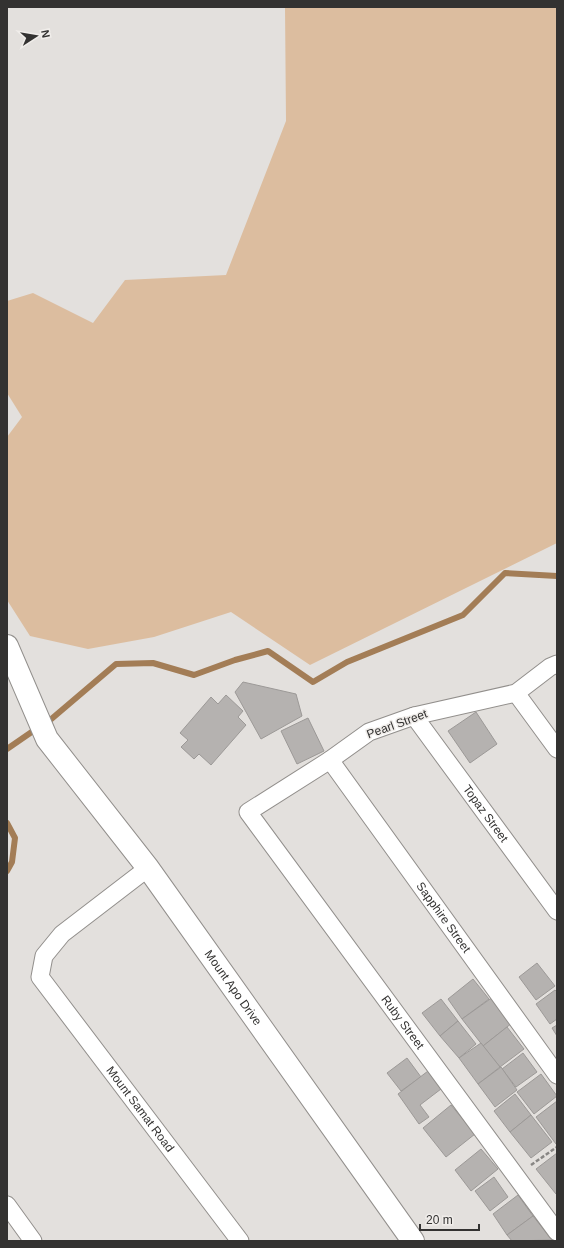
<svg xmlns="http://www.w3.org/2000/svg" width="564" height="1248" viewBox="0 0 564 1248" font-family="Helvetica,sans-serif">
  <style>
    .green { fill: #dcbd9f }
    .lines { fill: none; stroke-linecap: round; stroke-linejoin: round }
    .stream { stroke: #a37d56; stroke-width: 6 }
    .building { fill: #b5b2b0; stroke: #9c9997 }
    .minor-casing { stroke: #928f8c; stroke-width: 19 }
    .tertiary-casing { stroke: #928f8c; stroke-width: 24 }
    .path { stroke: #888684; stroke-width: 2.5; stroke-dasharray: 4 2; stroke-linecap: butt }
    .minor { stroke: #fff; stroke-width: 17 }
    .tertiary { stroke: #fff; stroke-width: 22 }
    .labels { text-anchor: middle; stroke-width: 3; stroke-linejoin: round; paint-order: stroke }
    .street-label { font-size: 12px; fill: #333231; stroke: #f0edea }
  </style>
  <rect width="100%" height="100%" fill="#e3e0dd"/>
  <path class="green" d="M285,7h272v536l-247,122 -79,-53 -77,25 -66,12 -58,-13 -23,-36v-163l15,-20 -15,-24v-92l26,-8 60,30 32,-43 101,-5 60,-154z"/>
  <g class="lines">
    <g class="stream">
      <path d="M49,721l67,-57 37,-1 41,12 41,-15 33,-9 45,31 34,-20 116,-47 42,-42 52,3"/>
      <path d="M7,749l29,-20"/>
      <path d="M7,823l8,15 -3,24 -5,9"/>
    </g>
  </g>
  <g class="building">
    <path d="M243,682l53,12 6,22 -41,23 -26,-47z"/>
    <path d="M226,695l17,16 -5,6 8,8 -35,40 -12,-11 -5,5 -13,-12 7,-7 -8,-7 31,-36 7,7z"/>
    <path d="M476,712l21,32 -27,19 -22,-32z"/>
    <path d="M308,718l16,33 -27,13 -16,-33z"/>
    <path d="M537,963l18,23 -19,14 -17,-23z"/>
    <path d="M473,979l16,20 -27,20 -14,-20z"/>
    <path d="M555,990l2,2v27l-7,5 -14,-20z"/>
    <path d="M493,997l19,26 -29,23 -21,-27z"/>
    <path d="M441,999l17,22 -18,15 -18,-23z"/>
    <path d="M458,1021l18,23 -17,14 -19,-22z"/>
    <path d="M557,1025v11l-5,-8z"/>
    <path d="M507,1027l17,22 -24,18 -17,-21z"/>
    <path d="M481,1043l19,24 -22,17 -19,-26z"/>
    <path d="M523,1053l14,19 -21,15 -14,-18z"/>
    <path d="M407,1058l14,19 -20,14 -14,-18z"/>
    <path d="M501,1067l16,23 -22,17 -17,-23z"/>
    <path d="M428,1071l13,18 -21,16 9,12 -10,7 -21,-30z"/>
    <path d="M541,1074l16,22 -23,18 -17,-22z"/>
    <path d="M515,1094l16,21 -21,17 -16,-21z"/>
    <path d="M557,1101v43h-1l-20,-27z"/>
    <path d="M451,1105l24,29 -29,23 -23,-29z"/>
    <path d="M531,1115l21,27 -21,16 -21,-26z"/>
    <path d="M481,1149l17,20 -27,22 -16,-21z"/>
    <path d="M557,1153v40l-1,1 -20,-25z"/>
    <path d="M494,1177l14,20 -18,14 -15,-20z"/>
    <path d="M518,1195l15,21 -26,19 -14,-21z"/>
    <path d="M533,1216l19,24 -40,1 -5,-6z"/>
  </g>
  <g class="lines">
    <g class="minor-casing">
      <g id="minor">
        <path id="s1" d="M557,664l-7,3 -34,26 -102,23 -45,16 -39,28 -82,52 309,420"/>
        <path d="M516,693l41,56"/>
        <path id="s2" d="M414,716l143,195"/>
        <path id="s3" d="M330,760l227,315"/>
        <path id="s4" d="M148,868l-86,66 -18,22 -4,21 200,264"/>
        <path d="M7,1205l26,36"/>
      </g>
    </g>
    <g class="tertiary-casing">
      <g id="tertiary">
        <path id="s5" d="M7,646l40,93 101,129 265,373"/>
      </g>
    </g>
    <path class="path" d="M531,1165l26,-18"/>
    <use href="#minor" class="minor"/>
    <use href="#tertiary" class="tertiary"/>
  </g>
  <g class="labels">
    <g class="street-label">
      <text transform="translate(397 724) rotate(-20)" y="4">Pearl Street</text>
      <text dy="4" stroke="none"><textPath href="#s2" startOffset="121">Topaz Street</textPath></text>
      <text dy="4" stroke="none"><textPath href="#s3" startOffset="194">Sapphire Street</textPath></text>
      <text dy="4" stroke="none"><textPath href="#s5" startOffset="412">Mount Apo Drive</textPath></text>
      <text dy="4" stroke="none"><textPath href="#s1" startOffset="609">Ruby Street</textPath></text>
      <text dy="4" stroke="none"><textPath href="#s4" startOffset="324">Mount Samat Road</textPath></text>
    </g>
  </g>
  <rect width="564" height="1248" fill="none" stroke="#333231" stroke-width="16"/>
  <g transform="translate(36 36) rotate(78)" stroke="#f0edea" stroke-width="3" paint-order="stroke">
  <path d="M0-3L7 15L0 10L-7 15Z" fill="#333231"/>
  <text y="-6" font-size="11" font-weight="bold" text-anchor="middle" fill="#333231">N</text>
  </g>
  <path d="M420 1224v6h59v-6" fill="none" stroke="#333231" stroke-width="2"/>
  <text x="426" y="1224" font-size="12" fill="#333231" stroke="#f0edea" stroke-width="3" paint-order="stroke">20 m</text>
</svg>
